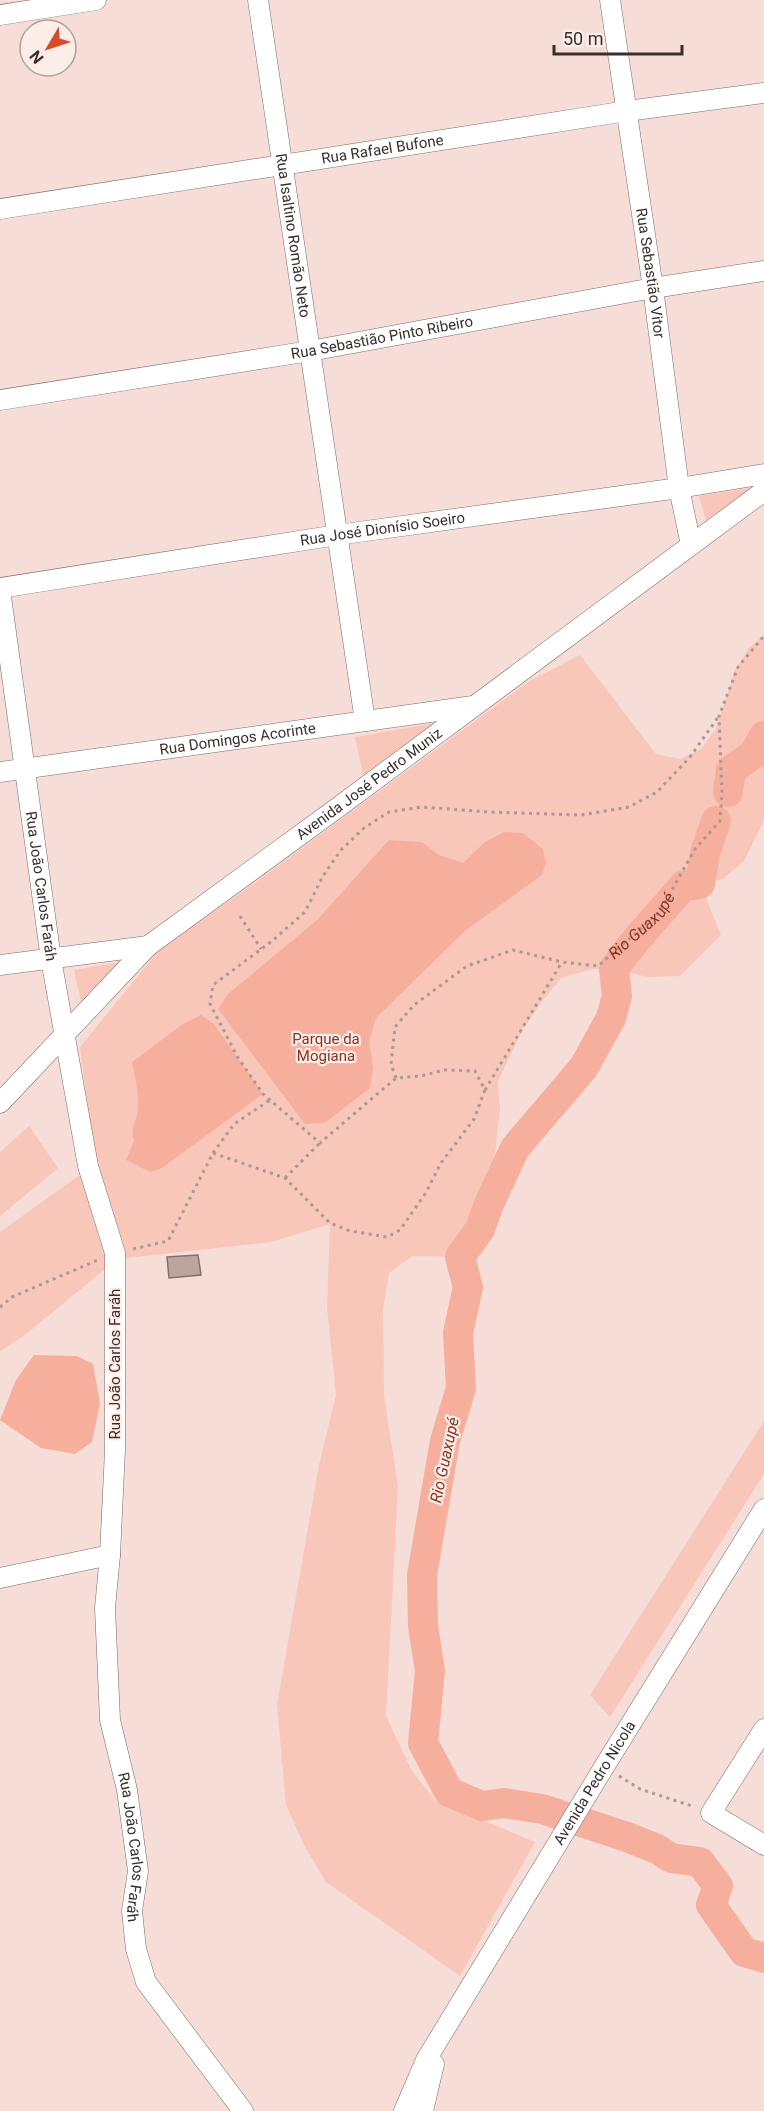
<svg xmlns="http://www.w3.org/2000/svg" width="764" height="2111" viewBox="0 0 764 2111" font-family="Roboto,sans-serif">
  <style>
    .green { fill: #f8c7ba }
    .water { fill: #f6af9d }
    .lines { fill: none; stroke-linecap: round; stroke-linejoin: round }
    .river { stroke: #f6af9d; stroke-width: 30 }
    .building { fill: #bca59f; stroke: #85706b; stroke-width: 1.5 }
    .street-casing { stroke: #7e6964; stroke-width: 21 }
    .path { stroke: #ab9994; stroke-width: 3; stroke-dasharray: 3 4.5; stroke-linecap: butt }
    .street { stroke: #fff; stroke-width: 20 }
    .labels { text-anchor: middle; stroke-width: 4.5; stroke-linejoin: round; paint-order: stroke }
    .street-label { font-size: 15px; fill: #382f2d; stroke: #fcede9 }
    .park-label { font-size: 15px; fill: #873521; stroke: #fcede9 }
    .water-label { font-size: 16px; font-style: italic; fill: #883522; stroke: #fcede9 }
  </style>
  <rect width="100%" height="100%" fill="#f6ddd7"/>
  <g class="green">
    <path d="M756,487l-49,37 -8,-28z"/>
    <path d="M764,635v185l-20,41 -21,18 -23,5 21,51 -41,41 -32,1 -34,-8h-22l-31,9 -19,23 -19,28 -25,52 2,29 -6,53 -19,48 -12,25 -3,21 -48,-1 -23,17 -6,36 1,87 14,90 -12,230 26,55 23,29 100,42 -75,134 -134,-94 -22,-37 -18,-40 -9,-100 42,-240 17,-70 -9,-88 3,-83 -59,18 -154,17 -92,76 -25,16v-119l95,-68 -15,-117 79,-97 79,-55 290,-213 52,-27 76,99 24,5 21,-10 15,-20 18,-56 15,-25z"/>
    <path d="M441,722l-78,53 -8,-38z"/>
    <path d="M120,962l-38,44 -8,-36z"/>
    <path d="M29,1126l29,42 -58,48v-64z"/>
    <path d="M764,1421v53l-154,243 -20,-22z"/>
  </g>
  <g class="water">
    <path d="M504,832l19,1 20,16 3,14 -4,12 -76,55 -90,88 -7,23 4,26 -3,21 -45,35 -20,1 -87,-115 10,-15 89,-74 72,-80 33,2 17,13 24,8 22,-21z"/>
    <path d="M201,1015l13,9 49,70 -101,74 -12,4 -24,-12 8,-19c-5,-11 3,-20 4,-32 1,-15 -3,-32 -6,-47l51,-38z"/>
    <path d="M34,1355l43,1 16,8 7,39 -8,39 -17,12 -34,-6 -41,-28 16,-40z"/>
  </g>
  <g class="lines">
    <g class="river">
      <path d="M728,792l3,-22 23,-16 10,-18"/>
      <path d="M716,821l-11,32 -5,31 -17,2c-23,28 -49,53 -69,83l3,27 -6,22 -27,49 -69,81 -26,56 -9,25 -20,28 8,30 -10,46 3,55 -16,53 -23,134 1,51 7,45 -7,72 26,49 33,14 22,-3 38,6 85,28 30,12 14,9 29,4 18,24 -7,19 33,47 20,6"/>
    </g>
  </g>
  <path class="building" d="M198,1255l3,20 -32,3 -2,-21z"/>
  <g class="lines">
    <g class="street-casing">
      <g id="street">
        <path id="s2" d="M258,0l107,721"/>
        <path id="s3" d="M610,0l43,288 26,200 12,57"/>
        <path d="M0,15l96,-15"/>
        <path id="s4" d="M0,209l627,-98 137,-18"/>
        <path id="s5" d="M0,400l310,-49 343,-63 111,-17"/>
        <path id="s6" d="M0,588l337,-53 342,-47 85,-14"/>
        <path id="s7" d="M0,589l51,370 37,207 27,87v197l-5,105 -5,53 5,112 17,70 11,81 -6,40 4,38 10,33 97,129"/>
        <path id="s8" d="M0,772l473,-66"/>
        <path d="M0,965l148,-19"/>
        <path id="s9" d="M0,1103l148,-157 185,-135 431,-320"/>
        <path d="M0,1578l110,-23"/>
        <path d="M764,1729l-53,84 53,32"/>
        <path id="s10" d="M404,2111l22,-51 178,-293 160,-258"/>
        <path d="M423,2111l11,-47"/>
      </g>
    </g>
    <g class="path">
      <path d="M240,916l21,33"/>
      <path id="s1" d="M396,1078l-5,-14 4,-37 19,-22 53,-39 46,-16 49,12 36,4 61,-53 36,-64 25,-28 2,-29 -3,-76 19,-49 26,-31"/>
      <path d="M485,1090l77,-128"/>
      <path d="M213,1153l21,-29 36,-24"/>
      <path d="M285,1178l35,-35"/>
      <path d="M133,1249l35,-8 45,-88 72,25 45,45 20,8 37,6 13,-7 25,-36 16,-31 33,-44 11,-29 -10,-19 -30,-1 -24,6 -25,2 -76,65 -57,-49 -26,-38 -27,-52 3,-19 59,-44 33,-29 18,-36 18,-26 23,-22 25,-16 33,-5 66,5 93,3 48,-8 28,-15 33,-35 29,-41"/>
      <path d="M0,1307l12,-10 86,-37"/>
      <path d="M619,1776l21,13 55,18"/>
    </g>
    <use href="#street" class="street"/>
  </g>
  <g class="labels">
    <g class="street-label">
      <text dy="5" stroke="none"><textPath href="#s4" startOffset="387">Rua Rafael Bufone</textPath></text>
      <text dy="5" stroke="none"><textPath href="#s2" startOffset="238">Rua Isaltino Romão Neto</textPath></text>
      <text dy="5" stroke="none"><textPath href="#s3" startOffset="276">Rua Sebastião Vitor</textPath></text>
      <text dy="5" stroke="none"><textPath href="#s5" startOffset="387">Rua Sebastião Pinto Ribeiro</textPath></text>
      <text dy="5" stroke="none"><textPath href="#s6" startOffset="387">Rua José Dionísio Soeiro</textPath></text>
      <text dy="5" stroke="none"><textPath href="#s8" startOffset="240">Rua Domingos Acorinte</textPath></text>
      <text dy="5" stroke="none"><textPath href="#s9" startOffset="490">Avenida José Pedro Muniz</textPath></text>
      <text dy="5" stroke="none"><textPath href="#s7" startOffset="300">Rua João Carlos Faráh</textPath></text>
      <text transform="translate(115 1364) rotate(-90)" y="5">Rua João Carlos Faráh</text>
      <text dy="5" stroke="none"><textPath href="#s10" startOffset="380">Avenida Pedro Nicola</textPath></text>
      <text dy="5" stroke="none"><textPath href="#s7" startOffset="1272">Rua João Carlos Faráh</textPath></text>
    </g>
    <g class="park-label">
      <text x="326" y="1044">Parque da<tspan x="326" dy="17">Mogiana</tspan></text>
    </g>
    <g class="water-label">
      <text dy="6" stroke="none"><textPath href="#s1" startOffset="342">Rio Guaxupé</textPath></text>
      <text transform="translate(444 1460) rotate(-78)" y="6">Rio Guaxupé</text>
    </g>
  </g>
  <g transform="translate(48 48) rotate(231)"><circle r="28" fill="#fcede9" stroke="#aea19e" stroke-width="1.5"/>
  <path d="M0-4.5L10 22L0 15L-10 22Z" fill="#d64b2a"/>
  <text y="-9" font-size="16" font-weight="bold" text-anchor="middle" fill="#382f2d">N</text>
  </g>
  <path d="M554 45v9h128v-9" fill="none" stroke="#382f2d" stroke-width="3"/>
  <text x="563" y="45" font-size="18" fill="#382f2d" stroke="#fcede9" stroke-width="4.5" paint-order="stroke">50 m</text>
</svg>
